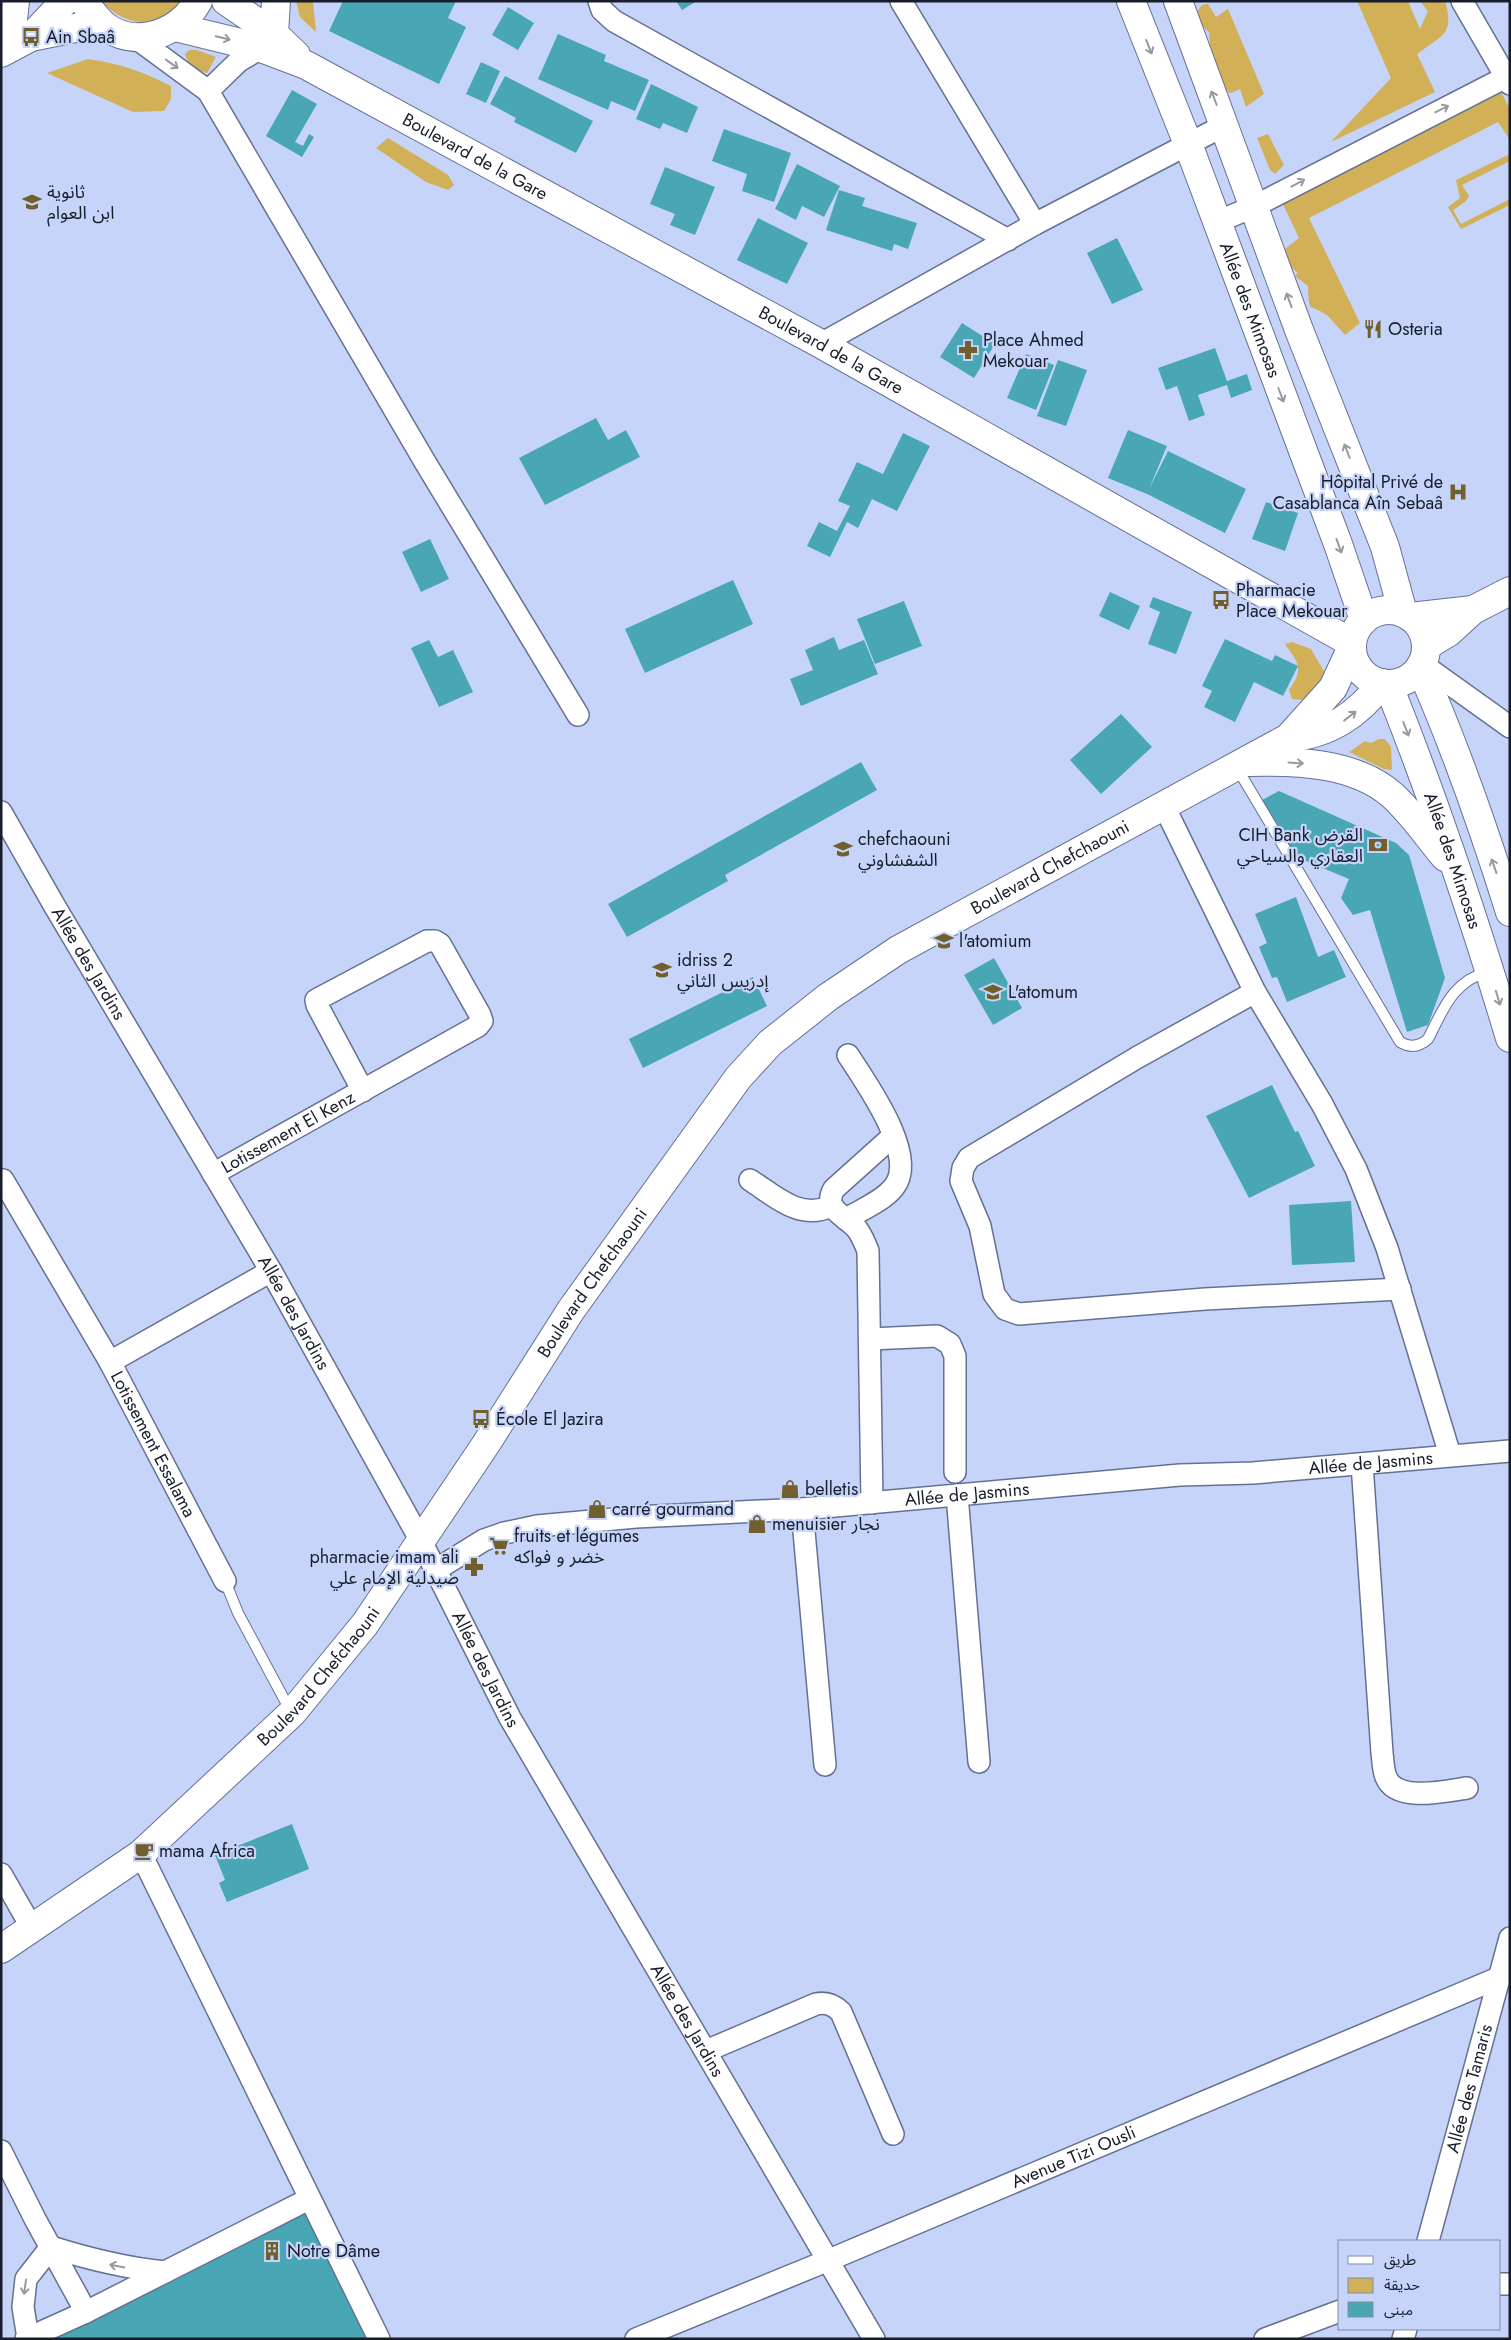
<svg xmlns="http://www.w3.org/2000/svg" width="1511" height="2340" viewBox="0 0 1511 2340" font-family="Jost,'Noto Sans Arabic',sans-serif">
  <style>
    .green { fill: #d2b057 }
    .building { fill: #49a7b5 }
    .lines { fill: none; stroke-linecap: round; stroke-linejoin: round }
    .lane-casing { stroke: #657193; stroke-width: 12 }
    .street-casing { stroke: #657193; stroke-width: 24 }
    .secondary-casing { stroke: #657193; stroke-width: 30 }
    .lane { stroke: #fff; stroke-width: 10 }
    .street { stroke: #fff; stroke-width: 21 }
    .secondary { stroke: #fff; stroke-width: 28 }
    .oneway { stroke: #9799a0 }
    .labels { text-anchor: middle; stroke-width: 4.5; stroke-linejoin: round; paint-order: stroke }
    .poi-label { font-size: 18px; fill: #181d2b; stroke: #c6d4fa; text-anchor: start }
    .street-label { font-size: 18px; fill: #181d2b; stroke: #c6d4fa }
  </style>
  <rect width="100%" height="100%" fill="#c6d4fa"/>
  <g class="green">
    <path d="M101,1h85c-26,29 -60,27 -85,0z"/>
    <path d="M296,1h17l3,31 -16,-15z"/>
    <path d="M1357,1h51l12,28 8,-18 -8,-10h25c10,34 -3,34 -28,53l18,38 -104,50 60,-64z"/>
    <path d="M1208,4l8,13 12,-8 36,85 -18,13 -6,-18 -9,4 -13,-5 -6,-20 -3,-36 -14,-12v-6l7,-9z"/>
    <path d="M189,50h8l19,7 -9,16c-11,-3 -19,-8 -22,-19z"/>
    <path d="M88,59c30,4 56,13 83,27v13l-7,12 -31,1 -86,-39z"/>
    <path d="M1501,92l9,17v31l-12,-18 -189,96 51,105 -15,12c-6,-6 -11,-13 -17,-19 -18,-14 -19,1 -20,-30l-12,-9 1,-5 -10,-8 -2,-15 14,-11 -17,-36z"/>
    <path d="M1268,134l16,31 -9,9 -5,-4 -13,-32z"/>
    <path d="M388,138l60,37 6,10 -6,5 -22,-8 -50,-34z"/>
    <path d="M1510,154v7l-48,24 7,11 -4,6 -12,8 8,14 49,-25v6l-49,24 -13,-22 12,-9 -4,-18z"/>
    <path d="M1292,642l19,7 17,29 -23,22 -13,-1 -3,-9c16,-22 9,-27 -4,-46z"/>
    <path d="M1379,739h6l6,8 1,23 -8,-1 -35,-17 16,-11 6,2z"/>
  </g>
  <g class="building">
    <path d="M343,1h113l-8,17 18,9 -27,57 -110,-53z"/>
    <path d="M676,1h21l-15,9z"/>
    <path d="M508,7l26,16 -16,27 -26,-15z"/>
    <path d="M558,34l48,21 -2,6 45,19 -14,31 -24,-10 -3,9 -70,-31z"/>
    <path d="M481,62l19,9 -14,32 -20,-9z"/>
    <path d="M505,76l88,45 -17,32 -62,-31 2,-4 -26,-14z"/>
    <path d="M651,84l47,23 -11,26 -24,-10 -3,6 -24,-10z"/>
    <path d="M292,90l25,14 -22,38 8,4 6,-12 5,3 -12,20 -36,-21z"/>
    <path d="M724,129l67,24 -17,49 -32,-11 5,-17 -35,-13z"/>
    <path d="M797,164l43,22 -16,31 -22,-11 -6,14 -21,-11z"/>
    <path d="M665,167l50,20 -20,48 -25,-10 5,-11 -25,-10z"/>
    <path d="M839,190l26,8 -3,8 55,17 -9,26 -14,-5 -2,7 -66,-21z"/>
    <path d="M758,218l50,25 -21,41 -50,-24z"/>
    <path d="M1117,238l26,52 -31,14 -25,-51z"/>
    <path d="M962,323l33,21 -21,34 -34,-21z"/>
    <path d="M1215,348l12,33 20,-7 5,16 -21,8 -4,-13 -29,10 7,20 -16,6 -12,-35 -11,4 -8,-22z"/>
    <path d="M1026,354l28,11 -18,45 -29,-12z"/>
    <path d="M1058,360l29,10 -21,56 -29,-10z"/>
    <path d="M596,418l12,22 18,-10 14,27 -95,48 -26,-47z"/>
    <path d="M1128,430l39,16 -18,43 19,-38 78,38 -21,44 -78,-39 -39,-16z"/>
    <path d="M903,433l27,13 -33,65 -25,-12 -14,29 -11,-6 -17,35 -23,-11 12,-24 18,9 13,-25 -12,-5 19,-39 26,12z"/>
    <path d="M1266,502l32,11 -13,38 -33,-12z"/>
    <path d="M430,539l19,40 -28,13 -19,-40z"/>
    <path d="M733,580l20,44 -108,49 -20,-44z"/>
    <path d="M1110,592l30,14 -11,24 -30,-14z"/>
    <path d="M1153,597l39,15 -16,42 -28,-10 12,-32 -11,-5z"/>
    <path d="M904,601l18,45 -47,18 -18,-45z"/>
    <path d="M834,637l5,13 25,-10 14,34 -77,32 -11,-27 23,-9 -8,-20z"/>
    <path d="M1225,639l47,22 3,-6 23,11 -15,30 -29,-14 -19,40 -31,-15 8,-16 -10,-5z"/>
    <path d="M429,640l9,17 15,-7 20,42 -34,15 -28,-59z"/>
    <path d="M1121,714l31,33 -51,47 -31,-34z"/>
    <path d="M861,762l16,28 -152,85 3,6 -101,56 -19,-33z"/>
    <path d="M1279,791l117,52 13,12 36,123 -17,47 -21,7 -37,-122 -17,5 -12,-17 8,-19 -55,-23 -32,-56z"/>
    <path d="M1296,897l22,60 16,-7 12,27 -59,25 -10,-25 -5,1 -13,-31 8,-4 -12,-29z"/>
    <path d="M994,958l28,50 -29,17 -29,-50z"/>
    <path d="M753,977l14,29 -124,62 -14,-29z"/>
    <path d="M1272,1085l23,47 3,-1 17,35 -66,32 -43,-82z"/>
    <path d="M1351,1201l4,61 -63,3 -3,-60z"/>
    <path d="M292,1824l17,45 -82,33 -8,-19 6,-3 -10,-25z"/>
    <path d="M307,2208l61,131h-336z"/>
  </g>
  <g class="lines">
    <g class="lane-casing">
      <g id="lane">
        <path d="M1237,768l163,274c10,6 19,5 28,-3 16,-31 24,-57 61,-68"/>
        <path d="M225,1581l13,32 53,99"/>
      </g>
    </g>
    <g class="street-casing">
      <g id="street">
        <path d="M599,1l3,9 12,11 394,219"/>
        <path d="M901,1l134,223"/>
        <path d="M1462,1l48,83"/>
        <path d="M136,38l72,53 217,371 153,253"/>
        <path d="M208,91l31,-30 22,-13"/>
        <path d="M1217,222l38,-16 255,-131"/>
        <path d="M821,344l214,-120 190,-99"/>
        <path d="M1422,664l88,63"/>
        <path d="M1164,806l91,186 67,112 34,65 31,79 63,207"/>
        <path id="s1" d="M1,812l53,93 217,366 151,272 88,175 364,621"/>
        <path d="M1255,992l-117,65 -169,101 -6,10 -2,13 19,45 14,68 11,15 14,5 186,-15 195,-10"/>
        <path id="s2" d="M213,1174l265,-148 4,-5 -2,-6 -40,-71 -5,-3h-8l-111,59 1,5 46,86"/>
        <path id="s3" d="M3,1180l107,182 115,219"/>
        <path d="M750,1180c25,16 50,41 81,26"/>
        <path d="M846,1219c15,-9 37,-18 48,-32 25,-31 -28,-104 -46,-132"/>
        <path d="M870,1339l67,-3 13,8 5,12v116"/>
        <path d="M110,1362l161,-91"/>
        <path d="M1362,1464l20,289c1,7 1,17 4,24 10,26 60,14 81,11"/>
        <path d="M957,1495l22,267"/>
        <path d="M872,1503l-4,-252c-3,-8 -6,-15 -11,-22 -11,-13 -35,-20 -23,-40l59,-53"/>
        <path d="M802,1509l23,256"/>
        <path id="s4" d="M434,1571l50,-31 20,-7 33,-7 99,-9 166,-8 378,-34 73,-2 257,-22"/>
        <path d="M141,1854l238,485"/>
        <path d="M1,1874l31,54"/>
        <path d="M706,2051l110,-47c10,-2 17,0 25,8l52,122"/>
        <path d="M1,2151l34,68 51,93"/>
        <path id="s5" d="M1428,2241l82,-303"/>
        <path d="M1500,2284h10"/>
        <path d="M28,2338l-5,-31 3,-28 25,-32c38,12 74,21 114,25"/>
        <path d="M26,2339l60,-27 223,-113"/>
        <path id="s6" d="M636,2339l193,-79 681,-287"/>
        <path d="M1265,2339l75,-28"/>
        <path d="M1403,2339l3,-10"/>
      </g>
    </g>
    <g class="secondary-casing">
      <g id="secondary">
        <path d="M84,1c3,6 8,11 12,16 28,35 82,21 102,-16"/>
        <path d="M226,1l48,33 22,21"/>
        <path id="s7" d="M1131,1l57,143 150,400 26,76"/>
        <path d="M1178,1l121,329 86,217 18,66"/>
        <path id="s8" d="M175,27l86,21 45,17 515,279 531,299"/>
        <path d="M274,34l2,-33"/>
        <path d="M31,37l34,-36"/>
        <path d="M10,48l5,-47"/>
        <path d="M1,53l30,-16 69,-14"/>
        <circle cx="1389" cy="647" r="37"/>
        <path d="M1410,617l63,-7"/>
        <path d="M1426,646l23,-14 24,-22 37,-19"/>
        <path d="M1420,667c35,79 64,162 90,245"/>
        <path id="s9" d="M1388,684c46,115 86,234 122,354"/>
        <path d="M1288,738c41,-4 70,-23 94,-55"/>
        <path d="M1249,762c47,-1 105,0 143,33 20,18 36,42 53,62"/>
        <path id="s10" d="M1,1949l140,-95 151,-141 73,-89 121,-180 85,-134 167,-232 32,-35 58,-46 70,-47 390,-212 45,-50 18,-39"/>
      </g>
    </g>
    <use href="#lane" class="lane"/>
    <use href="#street" class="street"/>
    <use href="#secondary" class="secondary"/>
  </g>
  <defs><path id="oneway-shaft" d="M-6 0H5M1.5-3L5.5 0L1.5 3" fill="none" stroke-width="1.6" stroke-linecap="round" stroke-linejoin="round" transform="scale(1.25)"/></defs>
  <g class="oneway">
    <use href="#oneway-shaft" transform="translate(223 38) rotate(14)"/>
    <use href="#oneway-shaft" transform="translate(1149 47) rotate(68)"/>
    <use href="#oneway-shaft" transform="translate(172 64) rotate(36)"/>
    <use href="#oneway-shaft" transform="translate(1214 98) rotate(-111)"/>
    <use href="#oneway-shaft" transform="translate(1442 109) rotate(-27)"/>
    <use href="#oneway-shaft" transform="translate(1298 183) rotate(-28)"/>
    <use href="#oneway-shaft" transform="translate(1289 300) rotate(-110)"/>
    <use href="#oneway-shaft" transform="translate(1281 395) rotate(69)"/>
    <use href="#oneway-shaft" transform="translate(1347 451) rotate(-111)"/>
    <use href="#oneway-shaft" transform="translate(1339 546) rotate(70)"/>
    <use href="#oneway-shaft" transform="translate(1350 716) rotate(-38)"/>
    <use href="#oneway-shaft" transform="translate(1406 729) rotate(69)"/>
    <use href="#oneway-shaft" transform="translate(1296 763) rotate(4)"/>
    <use href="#oneway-shaft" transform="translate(1494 866) rotate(-109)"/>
    <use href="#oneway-shaft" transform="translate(1498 998) rotate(73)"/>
    <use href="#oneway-shaft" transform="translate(117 2266) rotate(-169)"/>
    <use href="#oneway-shaft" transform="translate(25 2287) rotate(98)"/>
  </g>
  <defs>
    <g id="bus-bare" transform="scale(1.5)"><path d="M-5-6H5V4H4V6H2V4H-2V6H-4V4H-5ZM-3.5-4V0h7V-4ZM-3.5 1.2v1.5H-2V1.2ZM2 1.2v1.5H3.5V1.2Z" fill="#715f2d" stroke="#c6d4fa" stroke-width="2.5" paint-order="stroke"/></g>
    <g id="school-bare" transform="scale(1.5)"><path d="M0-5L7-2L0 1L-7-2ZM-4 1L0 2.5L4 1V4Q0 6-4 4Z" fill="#715f2d" stroke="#c6d4fa" stroke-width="2.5" paint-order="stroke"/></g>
    <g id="restaurant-bare" transform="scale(1.5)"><path d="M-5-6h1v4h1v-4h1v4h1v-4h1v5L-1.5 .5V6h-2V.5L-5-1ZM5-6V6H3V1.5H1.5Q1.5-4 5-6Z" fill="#715f2d" stroke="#c6d4fa" stroke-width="2.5" paint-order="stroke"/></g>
    <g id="pharmacy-bare" transform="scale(1.5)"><path d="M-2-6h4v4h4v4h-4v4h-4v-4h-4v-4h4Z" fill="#715f2d" stroke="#c6d4fa" stroke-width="2.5" paint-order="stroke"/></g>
    <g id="hospital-bare" transform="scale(1.5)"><path d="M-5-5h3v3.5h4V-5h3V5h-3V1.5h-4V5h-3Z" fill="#715f2d" stroke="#c6d4fa" stroke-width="2.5" paint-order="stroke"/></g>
    <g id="bank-bare" transform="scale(1.5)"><path d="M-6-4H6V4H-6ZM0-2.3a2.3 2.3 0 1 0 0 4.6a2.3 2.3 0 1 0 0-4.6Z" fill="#715f2d" stroke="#c6d4fa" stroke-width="2.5" paint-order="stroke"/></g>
    <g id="shop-bare" transform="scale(1.5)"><path d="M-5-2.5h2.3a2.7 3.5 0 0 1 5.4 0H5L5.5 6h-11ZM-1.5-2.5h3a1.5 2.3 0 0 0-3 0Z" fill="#715f2d" stroke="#c6d4fa" stroke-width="2.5" paint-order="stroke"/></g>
    <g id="supermarket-bare" transform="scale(1.5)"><path d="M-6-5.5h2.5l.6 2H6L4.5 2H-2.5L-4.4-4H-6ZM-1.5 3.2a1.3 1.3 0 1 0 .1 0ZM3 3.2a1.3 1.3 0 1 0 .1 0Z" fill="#715f2d" stroke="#c6d4fa" stroke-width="2.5" paint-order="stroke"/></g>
    <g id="cafe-bare" transform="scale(1.5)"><path d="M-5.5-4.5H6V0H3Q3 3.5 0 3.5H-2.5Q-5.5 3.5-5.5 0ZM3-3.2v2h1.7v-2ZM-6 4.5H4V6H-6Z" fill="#715f2d" stroke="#c6d4fa" stroke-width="2.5" paint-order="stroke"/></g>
    <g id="building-bare" transform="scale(1.5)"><path d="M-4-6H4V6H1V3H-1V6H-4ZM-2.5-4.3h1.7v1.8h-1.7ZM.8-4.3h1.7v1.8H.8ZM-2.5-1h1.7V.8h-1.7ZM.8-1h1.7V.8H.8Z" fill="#715f2d" stroke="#c6d4fa" stroke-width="2.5" paint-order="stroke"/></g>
  </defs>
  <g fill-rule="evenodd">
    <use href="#bus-bare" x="31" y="37"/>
    <use href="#school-bare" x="32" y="202"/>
    <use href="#restaurant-bare" x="1373" y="329"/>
    <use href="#pharmacy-bare" x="968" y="350"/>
    <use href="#hospital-bare" x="1458" y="492"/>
    <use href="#bus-bare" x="1221" y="600"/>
    <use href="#bank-bare" x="1378" y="845"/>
    <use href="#school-bare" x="843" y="849"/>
    <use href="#school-bare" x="944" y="941"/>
    <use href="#school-bare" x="662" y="970"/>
    <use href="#school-bare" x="993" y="992"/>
    <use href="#bus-bare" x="481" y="1419"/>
    <use href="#shop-bare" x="790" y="1489"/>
    <use href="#shop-bare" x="597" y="1509"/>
    <use href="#shop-bare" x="757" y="1524"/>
    <use href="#supermarket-bare" x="499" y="1546"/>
    <use href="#pharmacy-bare" x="474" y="1567"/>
    <use href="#cafe-bare" x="144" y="1851"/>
    <use href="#building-bare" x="272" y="2251"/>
  </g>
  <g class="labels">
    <g class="poi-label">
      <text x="46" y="43">Ain Sbaâ</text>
      <text x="47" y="198">ثانوية<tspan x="47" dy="21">ابن العوام</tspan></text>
      <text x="1388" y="335">Osteria</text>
      <text x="983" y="346">Place Ahmed<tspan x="983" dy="21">Mekouar</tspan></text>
      <text x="1443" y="488" text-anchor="end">Hôpital Privé de<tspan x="1443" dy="21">Casablanca Aîn Sebaâ</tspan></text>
      <text x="1236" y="596">Pharmacie<tspan x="1236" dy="21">Place Mekouar</tspan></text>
      <text x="1363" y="841" text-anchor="end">CIH Bank القرض<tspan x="1363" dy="21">العقاري والسياحي</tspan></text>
      <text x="858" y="845">chefchaouni<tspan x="858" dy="21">الشفشاوني</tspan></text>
      <text x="959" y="947">l'atomium</text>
      <text x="677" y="966">idriss 2<tspan x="677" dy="21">إدريس الثاني</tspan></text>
      <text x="1008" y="998">L'atomum</text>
      <text x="496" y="1425">École El Jazira</text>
      <text x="805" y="1495">belletis</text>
      <text x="612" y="1515">carré gourmand</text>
      <text x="772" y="1530">menuisier نجار</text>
      <text x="514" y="1542">fruits et légumes<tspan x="514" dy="21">خضر و فواكه</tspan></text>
      <text x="459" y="1563" text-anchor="end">pharmacie imam ali<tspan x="459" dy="21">صيدلية الإمام علي</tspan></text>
      <text x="159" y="1857">mama Africa</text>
      <text x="287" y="2257">Notre Dâme</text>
    </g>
    <g class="street-label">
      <text dy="6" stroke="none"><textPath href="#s8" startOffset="329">Boulevard de la Gare</textPath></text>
      <text dy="6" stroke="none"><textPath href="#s7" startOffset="331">Allée des Mimosas</textPath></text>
      <text dy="6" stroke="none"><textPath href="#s8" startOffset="734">Boulevard de la Gare</textPath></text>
      <text dy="6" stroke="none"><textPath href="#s9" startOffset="188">Allée des Mimosas</textPath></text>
      <text dy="6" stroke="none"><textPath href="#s10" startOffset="1531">Boulevard Chefchaouni</textPath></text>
      <text dy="6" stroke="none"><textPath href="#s1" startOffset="175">Allée des Jardins</textPath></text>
      <text dy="6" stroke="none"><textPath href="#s2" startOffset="86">Lotissement El Kenz</textPath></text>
      <text dy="6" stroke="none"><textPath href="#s10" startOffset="901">Boulevard Chefchaouni</textPath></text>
      <text dy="6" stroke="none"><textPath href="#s1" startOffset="580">Allée des Jardins</textPath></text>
      <text dy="6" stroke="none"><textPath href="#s3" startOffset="304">Lotissement Essalama</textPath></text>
      <text dy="6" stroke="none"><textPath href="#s4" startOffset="950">Allée de Jasmins</textPath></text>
      <text dy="6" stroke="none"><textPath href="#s4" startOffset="545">Allée de Jasmins</textPath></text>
      <text dy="6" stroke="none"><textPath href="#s1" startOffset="985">Allée des Jardins</textPath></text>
      <text dy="6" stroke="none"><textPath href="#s10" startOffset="421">Boulevard Chefchaouni</textPath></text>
      <text dy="6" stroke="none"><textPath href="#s1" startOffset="1390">Allée des Jardins</textPath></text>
      <text dy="6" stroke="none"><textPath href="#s5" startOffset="158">Allée des Tamaris</textPath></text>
      <text dy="6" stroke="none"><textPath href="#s6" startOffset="474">Avenue Tizi Ousli</textPath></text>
    </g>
  </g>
  <rect width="1511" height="2340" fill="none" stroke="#181d2b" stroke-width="5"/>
  <rect x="1338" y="2240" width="162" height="90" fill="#c6d4fa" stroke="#808ba7"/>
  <rect x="1348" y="2256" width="25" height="8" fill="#ffffff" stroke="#808ba7"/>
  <text x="1384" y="2265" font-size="15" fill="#181d2b">طريق</text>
  <rect x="1348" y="2278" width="25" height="15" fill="#d2b057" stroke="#808ba7"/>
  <text x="1384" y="2290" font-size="15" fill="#181d2b">حديقة</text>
  <rect x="1348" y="2302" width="25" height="15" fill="#49a7b5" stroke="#808ba7"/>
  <text x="1384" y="2315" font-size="15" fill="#181d2b">مبنى</text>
</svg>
